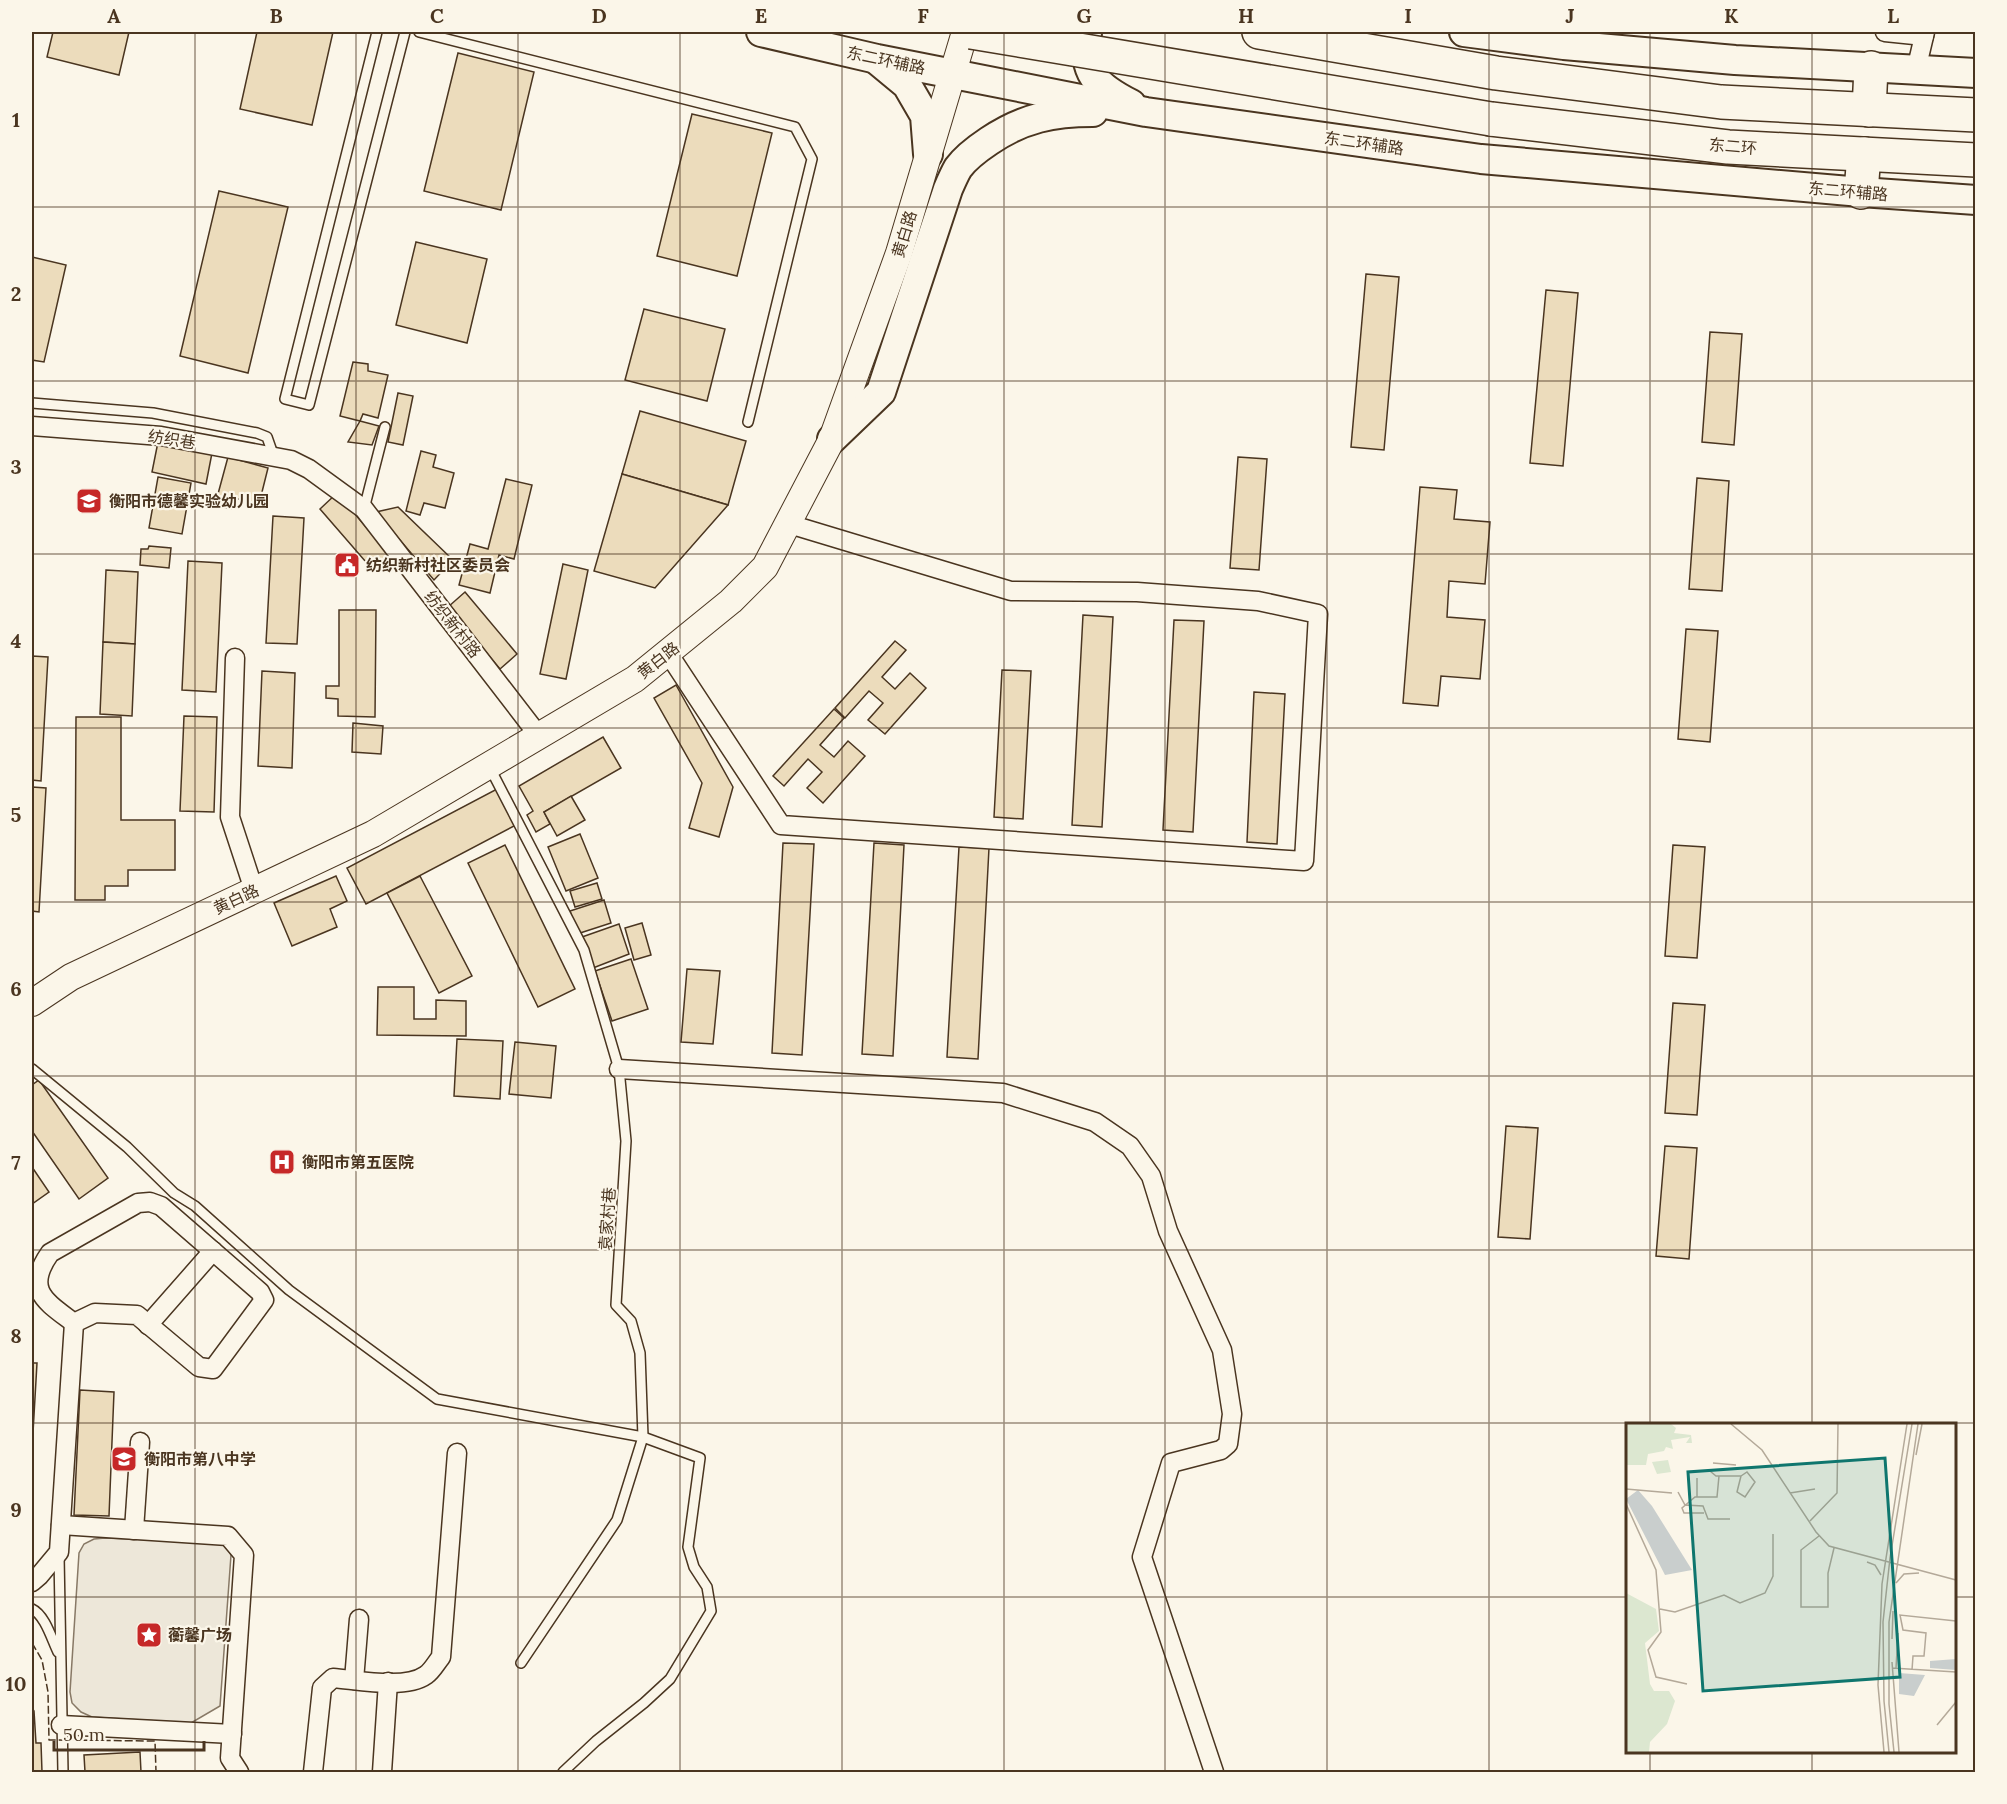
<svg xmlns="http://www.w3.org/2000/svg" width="2007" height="1804" viewBox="0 0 2007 1804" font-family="Lora,'Noto Sans SC',serif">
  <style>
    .parking { fill: #ede7d9; stroke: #887966; stroke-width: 1.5 }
    .building { fill: #ecdcbc; stroke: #4a3520; stroke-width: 1.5 }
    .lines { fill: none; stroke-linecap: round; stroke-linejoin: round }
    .lane-casing { stroke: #4a3520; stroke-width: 12 }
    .street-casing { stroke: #4a3520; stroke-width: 21 }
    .secondary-casing { stroke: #4a3520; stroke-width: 28 }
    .primary-casing { stroke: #4a3520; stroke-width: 32 }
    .highway-casing { stroke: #4a3520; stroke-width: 36 }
    .lane { stroke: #fbf6e9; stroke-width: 9 }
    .street { stroke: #fbf6e9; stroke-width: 18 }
    .secondary { stroke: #fbf6e9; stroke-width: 26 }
    .primary { stroke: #fbf6e9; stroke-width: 28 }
    .highway { stroke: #fbf6e9; stroke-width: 33 }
    .highway-bridge-casing { stroke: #4a3520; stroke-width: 36; stroke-linecap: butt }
    .highway-bridge { stroke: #fbf6e9; stroke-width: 33 }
    .fence { stroke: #4a3520; stroke-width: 1.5; stroke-dasharray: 8 3; stroke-linecap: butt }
    .grid { fill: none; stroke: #4a3520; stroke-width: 1.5; stroke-opacity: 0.55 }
    .labels { text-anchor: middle; stroke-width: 4.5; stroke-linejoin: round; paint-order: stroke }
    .street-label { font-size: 16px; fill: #4a3520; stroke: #fbf6e9 }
    .poi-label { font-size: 16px; font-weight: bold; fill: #4a3520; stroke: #fbf6e9; text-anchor: start }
    .inset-road { fill: none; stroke: #b4a999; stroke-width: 1.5 }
    .view { fill: #0f766e; fill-opacity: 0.15; stroke: #0f766e; stroke-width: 3 }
    .inset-edge { fill: none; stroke: #4a3520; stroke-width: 3 }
    .neatline { fill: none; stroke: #4a3520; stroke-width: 2 }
    .grid-label { font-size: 20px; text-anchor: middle; font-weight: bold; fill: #4a3520 }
  </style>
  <rect width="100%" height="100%" fill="#fbf6e9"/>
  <path class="parking" d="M105,1538l120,5 6,12 -11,151 -29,17 -99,-6 -11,-5 -9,-9 -2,-11 9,-139 5,-9 10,-5z"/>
  <g class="building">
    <path d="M53,32h76l-10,43 -72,-18z"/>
    <path d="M257,32h76l-21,93 -72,-16z"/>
    <path d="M458,53l76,19 -33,138 -77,-19z"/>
    <path d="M692,114l80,19 -35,143 -80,-20z"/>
    <path d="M219,191l69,16 -40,166 -68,-17z"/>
    <path d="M416,242l71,17 -20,84 -71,-18z"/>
    <path d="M32,257l34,8 -22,97 -12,-2z"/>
    <path d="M1366,274l33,3 -15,173 -33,-3z"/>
    <path d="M1546,290l32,3 -15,173 -33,-3z"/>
    <path d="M644,309l81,20 -18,72 -82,-21z"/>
    <path d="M1710,332l32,2 -8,111 -32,-3z"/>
    <path d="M353,362l15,2v7l20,4 -10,43 -15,-4 -3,7 -20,-5z"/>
    <path d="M398,393l15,3 -10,49 -15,-3z"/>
    <path d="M640,411l106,30 -18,64 -106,-31z"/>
    <path d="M360,421l19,5 -7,19 -24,-3z"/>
    <path d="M158,442l54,11 -6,31 -54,-12z"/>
    <path d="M421,451l15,4 -3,12 21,6 -9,35 -21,-5 -4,12 -14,-4z"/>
    <path d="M228,457l40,11 -9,36 -25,-6 -3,11 -16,-4z"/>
    <path d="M1238,457l29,2 -8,111 -29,-2z"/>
    <path d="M622,474l106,31 -73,83 -61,-17z"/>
    <path d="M158,477l33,6 -9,51 -33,-6z"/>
    <path d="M1697,478l32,3 -7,110 -33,-2z"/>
    <path d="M506,479l26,6 -18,74 -15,-4 -9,38 -31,-8 11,-41 18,5z"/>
    <path d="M1420,487l37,3 -3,29 36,3 -5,62 -36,-3 -2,36 38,3 -5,59 -39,-3 -3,30 -35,-3z"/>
    <path d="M337,493l52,61 -17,15 -52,-60z"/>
    <path d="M398,507l55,53 -19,20 -58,-68z"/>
    <path d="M273,516l31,2 -7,126 -31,-1z"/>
    <path d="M149,546l22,2 -2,20 -29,-3 1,-16h7z"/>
    <path d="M188,561l34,2 -6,129 -34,-2z"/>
    <path d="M563,564l25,6 -22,109 -26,-5z"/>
    <path d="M106,570l32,2 -3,72 -32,-2z"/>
    <path d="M465,592l52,62 -17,15 -52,-62z"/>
    <path d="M339,610h37l-1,107 -37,-1v-17l-12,-1v-12h13z"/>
    <path d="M1083,615l30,2 -11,210 -30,-2z"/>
    <path d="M1174,620l30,1 -11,211 -30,-2z"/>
    <path d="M1686,629l32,2 -8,111 -32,-3z"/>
    <path d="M895,641l11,9 -24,27 13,12 15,-16 16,15 -41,46 -17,-14 15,-17 -14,-12 -24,27 -10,-10z"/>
    <path d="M103,642l32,2 -3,72 -32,-2z"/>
    <path d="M32,656l16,1 -7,124 -9,-1z"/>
    <path d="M1002,670l29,1 -8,148 -29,-2z"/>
    <path d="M262,671l33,2 -3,95 -34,-2z"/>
    <path d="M676,685l57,102 -14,50 -30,-9 13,-45 -48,-85z"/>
    <path d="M1254,692l31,2 -8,150 -30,-2z"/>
    <path d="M834,709l10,9 -24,27 14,12 14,-16 17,15 -42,47 -16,-15 15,-16 -14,-13 -24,27 -11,-10z"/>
    <path d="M184,716l33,1 -3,95 -34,-1z"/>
    <path d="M76,717h45v103h54v50h-47v16h-23v14h-30z"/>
    <path d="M353,723l30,3 -2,28 -29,-2z"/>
    <path d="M603,737l18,31 -77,44 6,12 -14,8 -9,-17 6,-4 -14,-25z"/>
    <path d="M32,787l14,1 -7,124 -7,-1z"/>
    <path d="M497,789l19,36 -150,79 -19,-36z"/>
    <path d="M571,796l14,24 -28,16 -13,-24z"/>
    <path d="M580,834l18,44 -32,13 -18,-44z"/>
    <path d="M783,843l31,1 -12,211 -30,-2z"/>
    <path d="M874,843l30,2 -11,211 -31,-2z"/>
    <path d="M505,845l70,144 -37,18 -70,-144z"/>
    <path d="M1673,845l32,2 -8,111 -32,-2z"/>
    <path d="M959,847l30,1 -11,211 -31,-2z"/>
    <path d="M336,876l11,25 -17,8 7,18 -45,19 -18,-43z"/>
    <path d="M420,876l52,100 -33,17 -52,-100z"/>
    <path d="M597,883l5,16 -27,8 -5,-16z"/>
    <path d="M604,900l7,23 -34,11 -7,-23z"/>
    <path d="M642,923l9,32 -17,5 -9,-32z"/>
    <path d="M619,924l10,30 -36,14 -11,-31z"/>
    <path d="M631,959l17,50 -36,12 -17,-50z"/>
    <path d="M687,969l33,2 -7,73 -32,-2z"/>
    <path d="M378,987h36v32h22v-19l30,1v35l-89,-1z"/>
    <path d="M1673,1003l32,2 -8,110 -32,-2z"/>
    <path d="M457,1039l46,2 -3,58 -46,-3z"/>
    <path d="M515,1042l41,4 -5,52 -42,-4z"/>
    <path d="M39,1080l69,98 -29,21 -47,-68v-46z"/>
    <path d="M1506,1126l32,2 -8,111 -32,-2z"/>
    <path d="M1665,1146l32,2 -8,111 -33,-3z"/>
    <path d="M32,1167l17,25 -17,12z"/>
    <path d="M32,1363h5l-5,87z"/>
    <path d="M80,1390l34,2 -5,124 -35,-1z"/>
    <path d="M32,1708l2,3 2,32h5l1,29h-10z"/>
    <path d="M140,1752l1,20h-56l-1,-17z"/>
  </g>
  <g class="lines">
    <g class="lane-casing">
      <g id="lane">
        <path d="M377,32l-92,367 24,6 96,-373"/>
        <path d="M419,32l376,95 17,32 -64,263"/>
        <path d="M32,403l121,10 104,20 10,4 7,20"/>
        <path d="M364,509l21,-82"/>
        <path d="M490,768l94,182 35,119 7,72 -10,164 15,16 9,32 3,84 -26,83 -96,143"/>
        <path d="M32,1069l95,78 47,46 21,13 94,84 148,109 206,38 57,21 -12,89 6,20 13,20 4,24 -41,68 -26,24 -48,38 -33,31"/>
        <path d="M59,1556l4,216"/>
        <path d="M32,1609c13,6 20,31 26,43"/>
      </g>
    </g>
    <g class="street-casing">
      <g id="street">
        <path d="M1885,32l39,4"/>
        <path d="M1916,70l9,-38"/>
        <path d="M32,426l129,10 130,24 18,9 55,40 175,227"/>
        <path d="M668,653l113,172 523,36 14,-247 -60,-13 -121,-9 -126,-1 -222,-67"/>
        <path d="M235,658l-5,159 24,73"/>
        <path d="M619,1069l384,24 92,29 35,24 21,30 17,55 54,119 10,64 -4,30 -7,6 -50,13 -29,94 72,215"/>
        <path d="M150,1202l11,4 99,86 4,8 -51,69 -14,-2 -62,-52 -42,-2 -21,10c-29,-22 -50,-33 -24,-70l88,-50z"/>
        <path d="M148,1325l65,-74"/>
        <path d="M61,1525l167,11 16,19 -14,203 9,14"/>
        <path d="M134,1530l6,-88"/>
        <path d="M32,1582l7,-6 20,-24 15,-229"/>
        <path d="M354,1680l5,-61"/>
        <path d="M61,1725l171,9"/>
        <path d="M313,1772l9,-84 11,-10c25,2 72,12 93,-3 6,-4 10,-12 15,-18l16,-204"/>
        <path d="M382,1772l6,-90"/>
      </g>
    </g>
    <g class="secondary-casing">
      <path id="secondary" d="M32,1003l39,-26 302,-143 262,-155 96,-78 34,-34 67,-128 67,-186 66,-221"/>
    </g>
    <g class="primary-casing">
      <g id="primary">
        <path d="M761,32l116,27 269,53 335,47 380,33 115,8"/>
        <path d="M1087,32c-3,42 7,53 44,72"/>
        <path d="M1464,32l100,13 171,15 241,13"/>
        <path d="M878,61l29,24 18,31 3,38"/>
        <path d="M832,439l49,-47 67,-203c3,-7 6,-14 10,-21 8,-11 19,-19 31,-27 34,-23 64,-29 104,-29"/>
      </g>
    </g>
    <g class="highway-casing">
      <g id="highway">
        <path d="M1259,32l237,41 225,29 255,13"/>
        <path d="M1869,110l2,-42"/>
        <path d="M1491,119l237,28 248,13"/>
        <path d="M1861,192l3,-38"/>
      </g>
    </g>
    <use href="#lane" class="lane"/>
    <use href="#street" class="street"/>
    <use href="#secondary" class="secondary"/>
    <use href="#primary" class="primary"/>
    <use href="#highway" class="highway"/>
    <g class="highway-bridge-casing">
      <path id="highway-bridge" d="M971,32l520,87"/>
    </g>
    <use href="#highway-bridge" class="highway-bridge"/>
    <path class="fence" d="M32,1643l10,17 6,32 1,48 106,1 1,31"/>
  </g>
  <path class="grid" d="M195,32v1740M356,32v1740M518,32v1740M680,32v1740M842,32v1740M1004,32v1740M1165,32v1740M1327,32v1740M1489,32v1740M1650,32v1392M1812,32v1392M32,207h1944M32,381h1944M32,554h1944M32,728h1944M32,902h1944M32,1076h1944M32,1250h1944M32,1423h1944M32,1597h1596M1954,1597h22M1650,1752v20M1812,1752v20"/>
  <defs>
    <g id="school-square" transform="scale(1.35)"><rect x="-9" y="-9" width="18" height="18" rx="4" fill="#c62828" stroke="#fbf6e9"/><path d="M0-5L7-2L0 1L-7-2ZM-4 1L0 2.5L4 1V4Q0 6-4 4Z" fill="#fff"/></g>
    <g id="civic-square" transform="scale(1.35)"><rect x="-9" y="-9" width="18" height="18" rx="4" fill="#c62828" stroke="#fbf6e9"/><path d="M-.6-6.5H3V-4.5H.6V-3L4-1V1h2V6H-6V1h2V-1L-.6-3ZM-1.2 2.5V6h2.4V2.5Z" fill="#fff"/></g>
    <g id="hospital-square" transform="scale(1.35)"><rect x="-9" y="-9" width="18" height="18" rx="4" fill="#c62828" stroke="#fbf6e9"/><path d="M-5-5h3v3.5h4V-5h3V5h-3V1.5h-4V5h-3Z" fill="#fff"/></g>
    <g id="sight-square" transform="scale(1.35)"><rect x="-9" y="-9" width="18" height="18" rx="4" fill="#c62828" stroke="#fbf6e9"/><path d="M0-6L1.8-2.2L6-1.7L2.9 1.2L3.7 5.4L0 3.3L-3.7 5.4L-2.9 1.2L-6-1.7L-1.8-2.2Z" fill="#fff"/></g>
  </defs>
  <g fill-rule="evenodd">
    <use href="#school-square" x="89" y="501"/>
    <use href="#civic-square" x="347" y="565"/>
    <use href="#hospital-square" x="282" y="1162"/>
    <use href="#school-square" x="124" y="1459"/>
    <use href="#sight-square" x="149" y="1635"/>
  </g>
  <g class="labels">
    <g class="street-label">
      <text transform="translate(886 60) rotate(12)" y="6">东二环辅路</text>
      <text transform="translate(1364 143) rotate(8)" y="6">东二环辅路</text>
      <text transform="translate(1733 146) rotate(5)" y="6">东二环</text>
      <text transform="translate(1848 191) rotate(5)" y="6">东二环辅路</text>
      <text transform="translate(904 234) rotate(-73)" y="6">黄白路</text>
      <text transform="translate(172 439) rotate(9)" y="6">纺织巷</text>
      <text transform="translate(453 624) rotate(52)" y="6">纺织新村路</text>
      <text transform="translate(658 660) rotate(-38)" y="6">黄白路</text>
      <text transform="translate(236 899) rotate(-25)" y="6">黄白路</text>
      <text transform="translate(607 1219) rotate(-86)" y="6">袁家村巷</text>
    </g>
    <g class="poi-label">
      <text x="109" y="507">衡阳市德馨实验幼儿园</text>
      <text x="366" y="571">纺织新村社区委员会</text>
      <text x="302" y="1168">衡阳市第五医院</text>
      <text x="144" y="1465">衡阳市第八中学</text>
      <text x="168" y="1641">蘅馨广场</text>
    </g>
  </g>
  <g transform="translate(1626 1423)">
    <rect width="330" height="330" fill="#fbf6e9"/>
    <path d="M0,1h45l5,4 -2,5 17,2 1,8h-6l4,-6 -19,3 2,9 -7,-2 -2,4 -16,3 -2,11h-20zM42,37l3,12 -14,2 -5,-12zM0,170l30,16 3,22 -14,12 5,41 4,7h15l6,10 -8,23 -17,18 -1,10h-23z" fill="#dce7d0"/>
    <path d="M12,67l14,16 40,64 -27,5 -39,-76zM330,236v11l-26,-2v-7zM273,250l26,2 -11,21 -15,-2z" fill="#c9cecd"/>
    <path class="inset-road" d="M105,1l31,26 54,82 13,14 127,34M290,32l6,-31M87,40l23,2M84,48l6,5h25l-4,16 8,5 10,-15 -8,-10 -6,4M71,55v19M0,66l46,4M52,69l7,13 18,1 5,13h22M164,70l25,-4M0,81l30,66 5,62 -13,18 8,27 31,7M78,90h-20l-2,-5 13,-11h22l2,-21M184,98l27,-28 1,-69M193,113l-18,14v57h27v-34l6,-25M241,139l8,3 6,10M270,160l8,-9 15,-1M34,186l15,3 49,-17 16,8 25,-10 8,-17v-42M266,216l1,-28M266,239l7,90M266,245l64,4M270,245l2,-35M286,247l1,-14h11l2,-23 -23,-3 -3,-15 56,6M311,302l19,-23M258,329l-6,-67 4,-101 25,-160M263,329l-5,-51 -1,-79 7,-64 22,-134M268,329l-5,-48v-82l29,-198"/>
    <path class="view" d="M259,35l15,219 -197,14 -15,-219z"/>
    <rect width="330" height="330" class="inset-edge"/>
  </g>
  <rect width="2007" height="1804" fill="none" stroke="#fbf6e9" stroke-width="66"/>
  <path d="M54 1741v9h150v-9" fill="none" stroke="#4a3520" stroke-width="3"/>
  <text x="63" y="1741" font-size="18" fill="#4a3520" stroke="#fbf6e9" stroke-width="4.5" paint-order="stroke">50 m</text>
  <rect x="33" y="33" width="1941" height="1738" class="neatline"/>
  <g class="grid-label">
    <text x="114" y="23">A</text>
    <text x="276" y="23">B</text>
    <text x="437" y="23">C</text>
    <text x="599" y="23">D</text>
    <text x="761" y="23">E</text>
    <text x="923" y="23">F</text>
    <text x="1084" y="23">G</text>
    <text x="1246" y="23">H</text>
    <text x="1408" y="23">I</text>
    <text x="1570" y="23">J</text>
    <text x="1731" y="23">K</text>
    <text x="1893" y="23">L</text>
    <text x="16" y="127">1</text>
    <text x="16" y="301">2</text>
    <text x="16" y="474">3</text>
    <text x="16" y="648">4</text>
    <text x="16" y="822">5</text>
    <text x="16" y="996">6</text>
    <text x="16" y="1170">7</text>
    <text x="16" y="1343">8</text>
    <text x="16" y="1517">9</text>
    <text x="16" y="1691">10</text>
  </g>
</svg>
